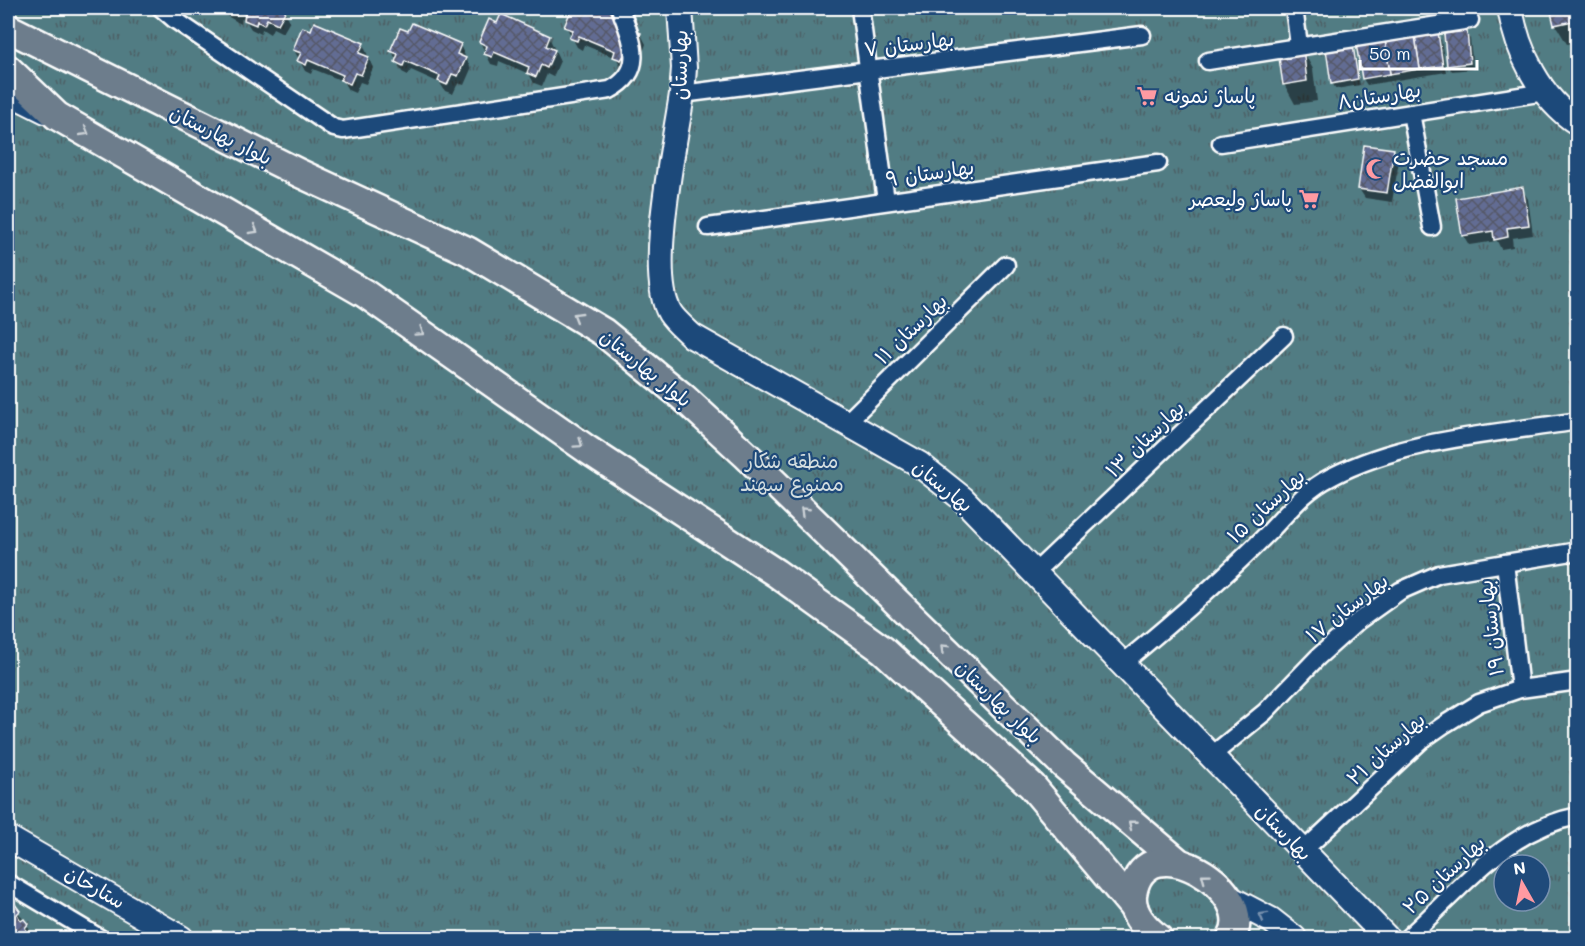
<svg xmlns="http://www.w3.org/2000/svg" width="1585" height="946" viewBox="0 0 1585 946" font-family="Mali,'Playpen Sans Arabic',sans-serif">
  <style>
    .park { fill: url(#park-tufts); stroke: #a8bdc1; stroke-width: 1.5; fill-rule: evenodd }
    .shadow { fill: #0007 }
    .building { fill: url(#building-cross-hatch); stroke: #fff; stroke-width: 1.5 }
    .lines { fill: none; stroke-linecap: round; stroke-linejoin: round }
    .street-casing { stroke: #fff; stroke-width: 21 }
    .secondary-casing { stroke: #fff; stroke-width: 28 }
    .primary-casing { stroke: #fff; stroke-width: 32 }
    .street { stroke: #1f4a7a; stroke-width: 16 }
    .secondary { stroke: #1f4a7a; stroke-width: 24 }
    .primary { stroke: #6d7d8c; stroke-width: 27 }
    .oneway { stroke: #ccd2d7 }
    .oneway2 { stroke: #7992af }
    .labels { text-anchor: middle; stroke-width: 4.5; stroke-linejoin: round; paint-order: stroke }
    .street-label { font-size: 20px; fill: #fff; stroke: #1f4a7a }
    .poi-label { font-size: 20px; fill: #fff; stroke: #1f4a7a; text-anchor: start }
    .park-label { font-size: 20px; fill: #d4dee0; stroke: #1f4a7a }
  </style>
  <defs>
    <pattern id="park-tufts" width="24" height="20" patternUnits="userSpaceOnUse" patternTransform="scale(1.5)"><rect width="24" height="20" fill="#517b83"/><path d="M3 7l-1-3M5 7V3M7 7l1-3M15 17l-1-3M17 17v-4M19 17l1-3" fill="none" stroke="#4e6165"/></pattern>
    <pattern id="building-cross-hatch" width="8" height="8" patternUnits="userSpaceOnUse" patternTransform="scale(1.5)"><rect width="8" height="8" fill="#626c93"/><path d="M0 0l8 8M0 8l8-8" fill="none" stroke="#555968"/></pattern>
  </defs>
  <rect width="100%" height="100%" fill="#2c507f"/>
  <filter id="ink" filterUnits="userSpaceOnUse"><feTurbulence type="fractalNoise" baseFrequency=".0167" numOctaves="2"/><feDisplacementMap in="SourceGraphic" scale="12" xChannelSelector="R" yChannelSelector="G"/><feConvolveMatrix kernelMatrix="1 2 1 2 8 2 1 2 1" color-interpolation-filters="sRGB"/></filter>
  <g filter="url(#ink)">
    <path class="park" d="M8,8h1569v930h-1569zM1504,865h36v36h-36z"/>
    <g class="shadow">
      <path d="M222,8h61l7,13 -7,12 -10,-5 -3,6 -8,-5 -1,5 -10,-5 -5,-8 -5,-2v5l-14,-8z"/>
      <path d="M574,8l9,2 1,-2h18l32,13 12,23 -7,20 -12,5 -6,-3 -5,-8 -32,-13 -2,5 -5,-3 -11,-21z"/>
      <path d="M1552,8h26v34l-11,2 -12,-20z"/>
      <path d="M1466,33l4,6 3,30 -21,2 -3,-6z"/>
      <path d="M1437,34l4,6 5,32 -79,13 -4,-6z"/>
      <path d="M549,37l11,24 -7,16 -6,-3 -5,12 -8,-3 -5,-9 -30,-13 -1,5 -7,-2 -11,-22z"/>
      <path d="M363,44l10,24 -7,16 -6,-2 -5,11 -7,-3 -5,-9 -30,-12 -2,5 -6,-3 -11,-21z"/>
      <path d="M460,45l11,24 -7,16 -6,-2 -5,11 -8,-3 -5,-8 -29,-13 -3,5 -6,-3 -10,-21z"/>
      <path d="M1352,47l3,6 5,32 -24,4 -4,-6z"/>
      <path d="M1302,49l11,20 4,32 -22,3 -11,-20z"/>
      <path d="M1393,151l6,10 -7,41 -27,-4 -6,-9z"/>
      <path d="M1522,189l6,10 5,36 -21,3 1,9 -12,2 -4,-8 -28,4 -6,-10z"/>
      <path d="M14,905l19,30 -3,3h-22v-28z"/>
    </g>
    <g class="building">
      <path d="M221,8h60l5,2 -8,14 -11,-5 -3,6 -7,-4 -1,4 -12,-5 1,-6 -8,-4 -1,5z"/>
      <path d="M572,8h34l29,12 -4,10 10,3 -8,22 -6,-5 -6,10 -8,-3 2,-6 -36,-15 -2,5 -8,-3 4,-8 -9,-3z"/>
      <path d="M1550,8h28v12l-24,5z"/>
      <path d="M501,14l49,22 -4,10 9,4 -8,18 -6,-3 -5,12 -9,-4 2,-6 -35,-15 -2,5 -8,-3 3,-8 -8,-4 10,-23 8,4z"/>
      <path d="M314,22l50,21 -5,10 10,4 -8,18 -6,-2 -5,11 -10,-4 3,-5 -35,-15 -2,5 -9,-4 4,-8 -8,-3 9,-23 9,3z"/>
      <path d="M412,23l49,21 -4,10 9,4 -8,18 -6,-2 -5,11 -9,-4 2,-5 -35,-15 -2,5 -8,-4 3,-8 -8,-3 10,-23 8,3z"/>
      <path d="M1467,31l3,32 -23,3 -3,-32z"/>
      <path d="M1438,32l5,34 -23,3 -5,-33z"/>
      <path d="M1415,36l5,33 -30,5 -5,-34z"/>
      <path d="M1385,40l5,34 -28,5 -6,-35z"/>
      <path d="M1353,45l5,34 -27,5 -5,-35z"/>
      <path d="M1303,48l4,33 -24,4 -5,-34z"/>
      <path d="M1364,145l30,4 -7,44 -29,-4z"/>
      <path d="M1523,187l6,38 -22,3 1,9 -14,3 -1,-9 -31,5 -6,-38z"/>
      <path d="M14,903l6,8 -3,3 4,7 3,-2 4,5 -3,4 3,5 -7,5h-13v-30z"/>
    </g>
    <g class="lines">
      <g class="street-casing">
        <g id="street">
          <path d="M161,8l14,12 159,108 9,2 267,-40c38,-20 21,-51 10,-82"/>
          <path d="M860,8l26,193"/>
          <path d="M1294,8l5,37"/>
          <path d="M1208,61l262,-41"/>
          <path d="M682,94l460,-59"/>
          <path d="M1411,113l21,114"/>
          <path d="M1221,143l324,-51"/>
          <path d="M708,227l450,-64"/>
          <path d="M846,423l160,-158"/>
          <path d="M1505,563l15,126"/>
          <path d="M1034,573l250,-237"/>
          <path d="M1122,664c51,-42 102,-86 148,-133 20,-21 35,-41 61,-54 75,-39 165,-43 247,-56"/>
          <path d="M1211,756l54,-44 53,-55 40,-36 42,-30 39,-17 139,-23"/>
          <path d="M1303,851l119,-111 23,-16 34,-21 41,-14 58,-8"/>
          <path d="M8,883l92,55"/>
          <path d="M1407,938c53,-47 96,-108 171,-122"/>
        </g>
      </g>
      <g class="secondary-casing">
        <g id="secondary">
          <path d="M680,8l4,60 -2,26c-7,49 -36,179 -12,219 5,8 15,16 22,23l227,128 44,35 424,439"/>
          <path d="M1510,8c7,43 30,91 68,115"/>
          <path d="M8,92l38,19"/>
          <path d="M8,838l173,100"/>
          <path d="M1229,898l42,22 23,18"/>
        </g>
      </g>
      <g class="primary-casing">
        <g id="primary">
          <path d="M8,28l291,145 169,78 135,81 81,66 63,58 317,309 113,96"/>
          <path d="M8,69l49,47 307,177 224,157 188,123 107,77 149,136 102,122"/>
          <path d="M1158,938c-14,-11 -29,-26 -25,-46 13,-72 128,0 98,46"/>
        </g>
      </g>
      <use href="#street" class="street"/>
      <use href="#secondary" class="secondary"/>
      <use href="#primary" class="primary"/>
    </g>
    <defs><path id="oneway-chevron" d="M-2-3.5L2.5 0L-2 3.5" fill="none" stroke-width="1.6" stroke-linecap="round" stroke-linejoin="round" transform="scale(1.5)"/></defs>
    <g class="oneway">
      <use href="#oneway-chevron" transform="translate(85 132) rotate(30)"/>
      <use href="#oneway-chevron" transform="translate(254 230) rotate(30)"/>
      <use href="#oneway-chevron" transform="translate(577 316) rotate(-149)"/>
      <use href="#oneway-chevron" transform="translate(420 332) rotate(35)"/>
      <use href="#oneway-chevron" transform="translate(579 444) rotate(35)"/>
      <use href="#oneway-chevron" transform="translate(804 511) rotate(-136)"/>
      <use href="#oneway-chevron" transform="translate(944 648) rotate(-136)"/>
      <use href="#oneway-chevron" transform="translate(1132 824) rotate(-141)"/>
      <use href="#oneway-chevron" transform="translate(1205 877) rotate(-143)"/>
    </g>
    <use class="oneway2" href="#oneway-chevron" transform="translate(1263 916) rotate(-151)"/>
  </g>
  <defs>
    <g id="supermarket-bare" transform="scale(1.62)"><path d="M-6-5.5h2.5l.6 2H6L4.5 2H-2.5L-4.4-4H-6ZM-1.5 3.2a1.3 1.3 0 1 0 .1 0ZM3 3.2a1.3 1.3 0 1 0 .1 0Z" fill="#ff9aa2" stroke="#1f4a7a" stroke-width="2.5" paint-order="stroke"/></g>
    <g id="mosque-bare" transform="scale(1.62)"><path d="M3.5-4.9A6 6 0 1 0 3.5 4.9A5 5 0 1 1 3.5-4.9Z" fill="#ff9aa2" stroke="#1f4a7a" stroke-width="2.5" paint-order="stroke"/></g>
  </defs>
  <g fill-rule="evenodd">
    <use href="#supermarket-bare" x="1147" y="96"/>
    <use href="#mosque-bare" x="1376" y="169"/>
    <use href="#supermarket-bare" x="1309" y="199"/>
  </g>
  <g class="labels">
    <g class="street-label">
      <text transform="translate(909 44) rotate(-7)" y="7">بهارستان ۷</text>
      <text transform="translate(680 65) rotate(-89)" y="7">بهارستان</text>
      <text transform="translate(1379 96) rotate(-9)" y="7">بهارستان۸</text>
      <text transform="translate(221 135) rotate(26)" y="7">بلوار بهارستان</text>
      <text transform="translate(930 173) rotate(-8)" y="7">بهارستان ۹</text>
      <text transform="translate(911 329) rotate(-44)" y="7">بهارستان ۱۱</text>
      <text transform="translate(646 368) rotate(39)" y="7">بلوار بهارستان</text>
      <text transform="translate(1145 439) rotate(-44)" y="7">بهارستان ۱۳</text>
      <text transform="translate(943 486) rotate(39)" y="7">بهارستان</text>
      <text transform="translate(1266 506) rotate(-43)" y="7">بهارستان ۱۵</text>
      <text transform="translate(1347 608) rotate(-38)" y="7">بهارستان ۱۷</text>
      <text transform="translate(1491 628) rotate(-97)" y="7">بهارستان ۱۹</text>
      <text transform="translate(999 702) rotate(44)" y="7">بلوار بهارستان</text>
      <text transform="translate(1386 749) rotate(-42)" y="7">بهارستان ۲۱</text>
      <text transform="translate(1284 832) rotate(46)" y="7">بهارستان</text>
      <text transform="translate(1444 875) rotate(-43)" y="7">بهارستان ۲۵</text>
      <text transform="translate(95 887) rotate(30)" y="7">ستارخان</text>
    </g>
    <g class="poi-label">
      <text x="1164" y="103">پاساژ نمونه</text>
      <text x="1393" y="165">مسجد حضرت<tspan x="1393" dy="23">ابوالفضل</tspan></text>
      <text x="1292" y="206" text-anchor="end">پاساژ ولیعصر</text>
    </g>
    <g class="park-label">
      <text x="792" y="468">منطقه شکار<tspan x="792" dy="23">ممنوع سهند</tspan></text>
    </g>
  </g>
  <rect width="1585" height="946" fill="none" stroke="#1f4a7a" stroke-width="30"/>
  <rect x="15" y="15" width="1555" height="916" fill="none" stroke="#fff" stroke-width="2" filter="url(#ink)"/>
  <g transform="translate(1522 883) rotate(351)"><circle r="28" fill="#1f4a7a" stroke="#7992af" stroke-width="1.5"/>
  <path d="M0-4.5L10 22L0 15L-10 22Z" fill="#ff9aa2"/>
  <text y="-9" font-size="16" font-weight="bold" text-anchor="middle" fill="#ffffff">N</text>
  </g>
  <path d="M1360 60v9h117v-9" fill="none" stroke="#ffffff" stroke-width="3"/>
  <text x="1369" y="60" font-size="18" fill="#ffffff" stroke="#1f4a7a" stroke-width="4.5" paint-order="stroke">50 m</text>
</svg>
